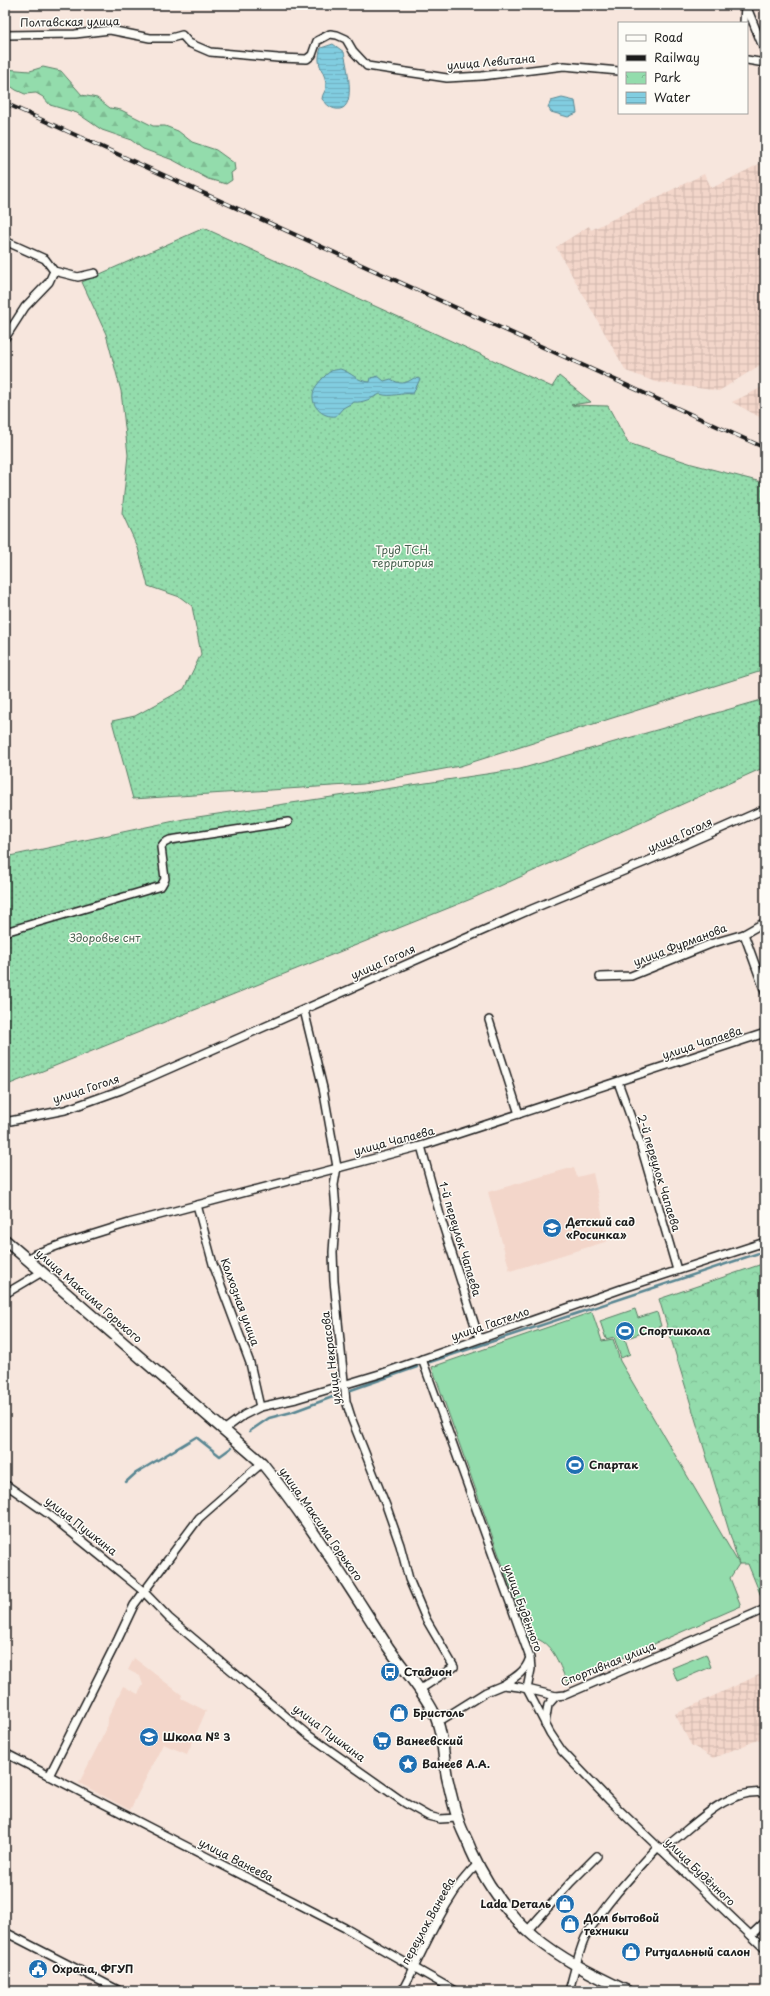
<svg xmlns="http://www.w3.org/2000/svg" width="770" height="1996" viewBox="0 0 770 1996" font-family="'Playpen Sans',sans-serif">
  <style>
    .built { fill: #f3d6ca }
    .industrial { fill: url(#industrial-grid) }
    .grass { fill: url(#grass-dots); stroke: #587c64 }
    .forest { fill: url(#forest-firs); stroke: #587c64 }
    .park { fill: url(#park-crowns); stroke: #587c64 }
    .pitch { fill: #93dcac; stroke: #587c64 }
    .water { fill: url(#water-rules); stroke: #598692 }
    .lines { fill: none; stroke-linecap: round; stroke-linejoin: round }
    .stream { stroke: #598692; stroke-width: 2.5 }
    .street-casing { stroke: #1c1c1c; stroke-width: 10 }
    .secondary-casing { stroke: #1c1c1c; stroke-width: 13 }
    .street { stroke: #fdfcf7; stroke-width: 7 }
    .secondary { stroke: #fdfcf7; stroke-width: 10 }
    .rail-casing { stroke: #1c1c1c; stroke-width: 4 }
    .rail { stroke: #fdfcf7; stroke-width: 2.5; stroke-dasharray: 8; stroke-linecap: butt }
    .labels { text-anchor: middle; stroke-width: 3; stroke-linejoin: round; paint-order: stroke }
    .street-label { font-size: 11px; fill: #1c1c1c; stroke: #fdfcf7 }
    .park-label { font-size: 11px; fill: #465f4e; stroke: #fdfcf7 }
    .poi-label { font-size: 11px; font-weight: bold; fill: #1c1c1c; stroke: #fdfcf7; text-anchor: start }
  </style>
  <defs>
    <pattern id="industrial-grid" width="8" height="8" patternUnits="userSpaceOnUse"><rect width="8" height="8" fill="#f3d6ca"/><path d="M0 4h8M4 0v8" fill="none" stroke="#d0b7ad"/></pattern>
    <pattern id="grass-dots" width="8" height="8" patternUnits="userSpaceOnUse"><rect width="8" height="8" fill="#93dcac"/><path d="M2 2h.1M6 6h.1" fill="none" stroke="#7ebc93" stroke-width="1.8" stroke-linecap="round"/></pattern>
    <pattern id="forest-firs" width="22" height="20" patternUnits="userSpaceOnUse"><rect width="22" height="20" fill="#93dcac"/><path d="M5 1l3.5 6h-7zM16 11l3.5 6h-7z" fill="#7ebc93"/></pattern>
    <pattern id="park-crowns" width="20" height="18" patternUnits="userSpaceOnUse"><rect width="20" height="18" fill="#93dcac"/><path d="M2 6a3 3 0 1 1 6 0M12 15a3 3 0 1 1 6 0" fill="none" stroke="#7ebc93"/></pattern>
    <pattern id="water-rules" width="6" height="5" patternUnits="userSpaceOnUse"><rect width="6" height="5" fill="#81cde0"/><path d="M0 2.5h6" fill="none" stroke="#6fafc0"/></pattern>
  </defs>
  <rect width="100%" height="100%" fill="#f7e6dd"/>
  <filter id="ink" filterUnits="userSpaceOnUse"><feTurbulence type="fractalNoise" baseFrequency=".025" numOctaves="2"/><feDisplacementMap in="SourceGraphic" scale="8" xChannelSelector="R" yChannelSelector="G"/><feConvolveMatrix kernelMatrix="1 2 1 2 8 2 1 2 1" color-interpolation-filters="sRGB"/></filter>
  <g filter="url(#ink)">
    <g class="built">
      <path d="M574,1167l3,10 16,-4 15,68 -98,30 -22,-79z"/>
      <path d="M134,1658l48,37 -1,3 25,13 -19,43 -24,-10 -33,66 -51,-27 27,-53 1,-10 16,-34 15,8 5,-9 -3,-9 -12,-6z"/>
    </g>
    <g class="industrial">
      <path d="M765,161v201l-46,29 -63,-9 -30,-11 -70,-124 33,-21 2,4 113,-56 8,14z"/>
      <path d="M765,386v34l-33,-18z"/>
      <path d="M765,1672v65l-52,21 -22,-13 -16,-31z"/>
    </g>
    <g class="grass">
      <path d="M204,228l348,159 7,-11 32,26 -20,3 37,1 20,37 64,21 73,19v187l-305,96 -97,18 -230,15 -21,-78 23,-5 49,-27 17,-35 -9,-48 -12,-9 -32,-11 -10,-38 -16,-35 6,-58 -7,-64 -15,-57 -24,-52z"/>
      <path d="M765,699v68l-294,132 -466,187v-229l179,-38 336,-50z"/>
    </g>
    <path class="forest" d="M43,67l18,4 21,24 15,3 13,10 11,2 32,16h12l13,5 14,11 24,8 18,13 1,7 -4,3 1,7 -6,4 -18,-5 -35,-19 -30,-11 -12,-9 -29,-10 -25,-17 -27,-8 -7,-8 -7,-4 -11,1 -9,-4 -11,-8v-13l25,2z"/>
    <path class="park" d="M765,1263v331l-4,2 -13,-32h-9l-80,-265z"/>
    <g class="pitch">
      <path d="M635,1309l3,9 19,-6 4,14 -36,13 5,15 -9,4 -7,-21 -8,2 -6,-18z"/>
      <path d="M592,1312l10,29 11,-2 7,22 119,203 -9,14 11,28 -174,76c-7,-15 -13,-37 -30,-43l-7,3 -98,-275z"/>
      <path d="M706,1654l5,13 -34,14 -5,-13z"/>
    </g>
    <g class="water">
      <path d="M333,44l11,8c2,11 13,54 -4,57 -8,1 -13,-4 -18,-10 0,-5 4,-8 4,-12 1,-15 -12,-20 -5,-39z"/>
      <path d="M562,98l13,3 2,12 -9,4 -17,-5 -3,-5 3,-6z"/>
      <path d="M340,369c11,3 18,13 30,13l1,-4 7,-2 6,5 7,-2c9,6 14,5 23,-1l6,1 -7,15c-11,-2 -22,4 -33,0 -8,4 -17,9 -26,8l-11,6 -7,8c-14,2 -27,-11 -22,-26 1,-4 12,-16 17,-19 2,-1 6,-1 9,-2z"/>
    </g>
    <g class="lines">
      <g class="stream">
        <path d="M430,1362l335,-111"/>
        <path d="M351,1390l66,-23"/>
        <path d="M250,1431l19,-13 23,-6 46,-17"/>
        <path d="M126,1482l10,-9 60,-36 24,19 11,-8"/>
      </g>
      <g class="street-casing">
        <g id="street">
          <path d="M746,5l19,47"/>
          <path d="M744,23l1,-18"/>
          <path d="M5,35l70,-1 35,-4 40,8h21l11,-3 7,8 21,9 68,6 29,1 5,-4 5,-14 13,-7 7,1 9,4 7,12 14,15 80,12 35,-2 82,-10 55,5"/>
          <path d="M747,60l18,3"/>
          <path d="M5,241l40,18 9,12 24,6 17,-4"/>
          <path d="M5,338l20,-31 24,-25 5,-11"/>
          <path d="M5,932l156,-46 4,-7 -4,-32 3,-4 6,-3 118,-18"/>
          <path d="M744,934l21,58"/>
          <path d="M600,977l31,-1 82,-33 31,-9 21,-12"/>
          <path d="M304,1010l19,78 14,79 -3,18 2,25 -3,42 1,29 12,120 6,19 35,88 13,37 9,34 17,40 28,48 -35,23"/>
          <path d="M489,1020l30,94"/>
          <path d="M618,1082l22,61 37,127"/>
          <path d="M5,1122l60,-12 56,-20 411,-181 111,-46 122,-54"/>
          <path d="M421,1146l21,76 37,116"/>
          <path d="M197,1205l16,59 37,99 10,44"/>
          <path d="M27,1260l8,-6 30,-11 64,-20 292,-77 344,-113"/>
          <path d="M5,1294l37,-22"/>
          <path d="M422,1359l108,299 1,11 -4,20 23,44 12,18 48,50 155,148"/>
          <path d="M225,1429l19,-14 16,-8 36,-8 87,-26 241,-85 141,-46"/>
          <path d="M5,1484l46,32 52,42 40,33 26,27 138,116 98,69 23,13 12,3 17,-1"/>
          <path d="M503,1685c11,-7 22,-13 26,-25"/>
          <path d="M438,1722l48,-30 17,-7 16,2 37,9 9,-1 200,-86"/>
          <path d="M545,1724l3,-19 8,-9"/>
          <path d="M5,1753l340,175 110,63"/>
          <path d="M49,1776l69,-137 16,-34 65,-87 63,-55"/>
          <path d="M661,1850c31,-21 64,-63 104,-57"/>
          <path d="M527,1931l44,-49 26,-26"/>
          <path d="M5,1932l115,59"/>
          <path d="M751,1935l14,-13"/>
          <path d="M402,1991c21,-38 44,-99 76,-127"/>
          <path d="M569,1991c4,-15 10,-40 16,-53 17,-31 49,-65 73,-91"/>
        </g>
      </g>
      <g class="secondary-casing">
        <path id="secondary" d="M5,1240l257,223c47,58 86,122 126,184 15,22 34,42 46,66 9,19 9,43 13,64 3,13 6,27 10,39 3,12 10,23 14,34 35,78 82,106 156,141"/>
      </g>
      <use href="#street" class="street"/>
      <use href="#secondary" class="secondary"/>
      <g class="rail-casing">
        <path id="rail" d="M5,103l760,345"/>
      </g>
      <use href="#rail" class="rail"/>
    </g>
  </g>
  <defs>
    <g id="school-disc" transform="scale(1)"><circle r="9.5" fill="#1f6fb2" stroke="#fdfcf7"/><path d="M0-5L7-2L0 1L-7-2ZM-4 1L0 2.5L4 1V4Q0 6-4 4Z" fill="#fff"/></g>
    <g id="stadium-disc" transform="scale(1)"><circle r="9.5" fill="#1f6fb2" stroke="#fdfcf7"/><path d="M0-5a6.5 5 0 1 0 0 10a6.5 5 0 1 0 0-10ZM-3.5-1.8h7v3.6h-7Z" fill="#fff"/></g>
    <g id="bus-disc" transform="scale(1)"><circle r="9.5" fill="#1f6fb2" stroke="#fdfcf7"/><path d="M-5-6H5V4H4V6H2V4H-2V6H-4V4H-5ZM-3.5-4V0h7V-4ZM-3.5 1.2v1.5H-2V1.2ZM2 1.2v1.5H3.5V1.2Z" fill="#fff"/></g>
    <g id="shop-disc" transform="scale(1)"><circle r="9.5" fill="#1f6fb2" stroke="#fdfcf7"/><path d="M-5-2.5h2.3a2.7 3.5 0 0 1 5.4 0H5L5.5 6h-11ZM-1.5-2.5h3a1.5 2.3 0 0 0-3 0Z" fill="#fff"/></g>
    <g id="supermarket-disc" transform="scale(1)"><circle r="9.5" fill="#1f6fb2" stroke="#fdfcf7"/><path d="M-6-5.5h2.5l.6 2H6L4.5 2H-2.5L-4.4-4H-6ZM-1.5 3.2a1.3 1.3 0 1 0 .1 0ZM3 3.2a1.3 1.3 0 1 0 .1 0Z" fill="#fff"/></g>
    <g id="sight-disc" transform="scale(1)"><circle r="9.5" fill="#1f6fb2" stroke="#fdfcf7"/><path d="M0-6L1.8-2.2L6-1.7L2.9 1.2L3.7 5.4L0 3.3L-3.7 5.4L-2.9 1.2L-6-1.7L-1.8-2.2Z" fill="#fff"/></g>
    <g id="civic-disc" transform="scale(1)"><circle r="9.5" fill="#1f6fb2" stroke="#fdfcf7"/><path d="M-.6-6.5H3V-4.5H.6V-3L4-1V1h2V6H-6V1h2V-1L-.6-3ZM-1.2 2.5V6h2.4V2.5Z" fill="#fff"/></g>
  </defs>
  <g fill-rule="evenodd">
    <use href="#school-disc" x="552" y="1228"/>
    <use href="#stadium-disc" x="625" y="1331"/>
    <use href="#stadium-disc" x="575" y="1465"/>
    <use href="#bus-disc" x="390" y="1672"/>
    <use href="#shop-disc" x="399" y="1713"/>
    <use href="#school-disc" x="149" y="1737"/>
    <use href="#supermarket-disc" x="382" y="1741"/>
    <use href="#sight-disc" x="408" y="1764"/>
    <use href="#shop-disc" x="565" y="1904"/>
    <use href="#shop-disc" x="570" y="1924"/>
    <use href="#shop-disc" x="631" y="1952"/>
    <use href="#civic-disc" x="38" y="1969"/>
  </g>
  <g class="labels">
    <g class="street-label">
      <text transform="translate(70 22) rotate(-1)" y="4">Полтавская улица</text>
      <text transform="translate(491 62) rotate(-5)" y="4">улица Левитана</text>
      <text transform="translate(680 835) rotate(-24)" y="4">улица Гоголя</text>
      <text transform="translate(680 945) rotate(-21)" y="4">улица Фурманова</text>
      <text transform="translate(383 962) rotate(-24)" y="4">улица Гоголя</text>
      <text transform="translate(702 1043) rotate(-18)" y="4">улица Чапаева</text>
      <text transform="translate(86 1089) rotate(-18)" y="4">улица Гоголя</text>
      <text transform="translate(394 1141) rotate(-15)" y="4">улица Чапаева</text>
      <text transform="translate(659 1173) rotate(73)" y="4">2-й переулок Чапаева</text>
      <text transform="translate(460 1239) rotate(73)" y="4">1-й переулок Чапаева</text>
      <text transform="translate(89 1296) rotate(41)" y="4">улица Максима Горького</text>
      <text transform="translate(240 1302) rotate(70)" y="4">Колхозная улица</text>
      <text transform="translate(490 1324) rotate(-19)" y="4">улица Гастелло</text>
      <text transform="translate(331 1358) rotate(-97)" y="4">улица Некрасова</text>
      <text transform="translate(321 1524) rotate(55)" y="4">улица Максима Горького</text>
      <text transform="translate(81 1526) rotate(38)" y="4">улица Пушкина</text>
      <text transform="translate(523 1608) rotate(70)" y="4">улица Будённого</text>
      <text transform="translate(608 1664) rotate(-22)" y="4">Спортивная улица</text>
      <text transform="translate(329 1733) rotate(37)" y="4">улица Пушкина</text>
      <text transform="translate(236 1860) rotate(27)" y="4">улица Ванеева</text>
      <text transform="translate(700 1872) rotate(44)" y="4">улица Будённого</text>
      <text transform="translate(428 1921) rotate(-61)" y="4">переулок Ванеева</text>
    </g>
    <g class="park-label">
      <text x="403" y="554">Труд ТСН.<tspan x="403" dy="13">территория</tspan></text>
      <text x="105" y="942">Здоровье снт</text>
    </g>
    <g class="poi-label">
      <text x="566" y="1226">Детский сад<tspan x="566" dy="13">«Росинка»</tspan></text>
      <text x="639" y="1335">Спортшкола</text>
      <text x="589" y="1469">Спартак</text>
      <text x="404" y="1676">Стадион</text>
      <text x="413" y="1717">Бристоль</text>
      <text x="163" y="1741">Школа № 3</text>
      <text x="396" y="1745">Ванеевский</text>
      <text x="422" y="1768">Ванеев А.А.</text>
      <text x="551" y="1908" text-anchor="end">Lada Dеталь</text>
      <text x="584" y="1922">Дом бытовой<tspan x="584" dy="13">техники</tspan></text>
      <text x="645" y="1956">Ритуальный салон</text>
      <text x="52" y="1973">Охрана, ФГУП</text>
    </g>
  </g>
  <rect width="770" height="1996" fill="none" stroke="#fdfcf7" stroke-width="20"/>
  <rect x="10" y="10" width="750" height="1976" fill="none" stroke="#1c1c1c" stroke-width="1.5" filter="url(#ink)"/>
  <rect x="618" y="22" width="130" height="92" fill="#fdfcf7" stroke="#a3a29f"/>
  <rect x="626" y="35" width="20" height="6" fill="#fdfcf7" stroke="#a3a29f"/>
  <text x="654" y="42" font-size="12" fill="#1c1c1c">Road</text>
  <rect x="626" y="55" width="20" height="6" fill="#1c1c1c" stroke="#a3a29f"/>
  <text x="654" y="62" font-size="12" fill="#1c1c1c">Railway</text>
  <rect x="626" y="72" width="20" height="12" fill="url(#park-crowns)" stroke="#a3a29f"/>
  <text x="654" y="82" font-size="12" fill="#1c1c1c">Park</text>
  <rect x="626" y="92" width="20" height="12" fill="url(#water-rules)" stroke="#a3a29f"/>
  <text x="654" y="102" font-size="12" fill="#1c1c1c">Water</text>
</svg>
